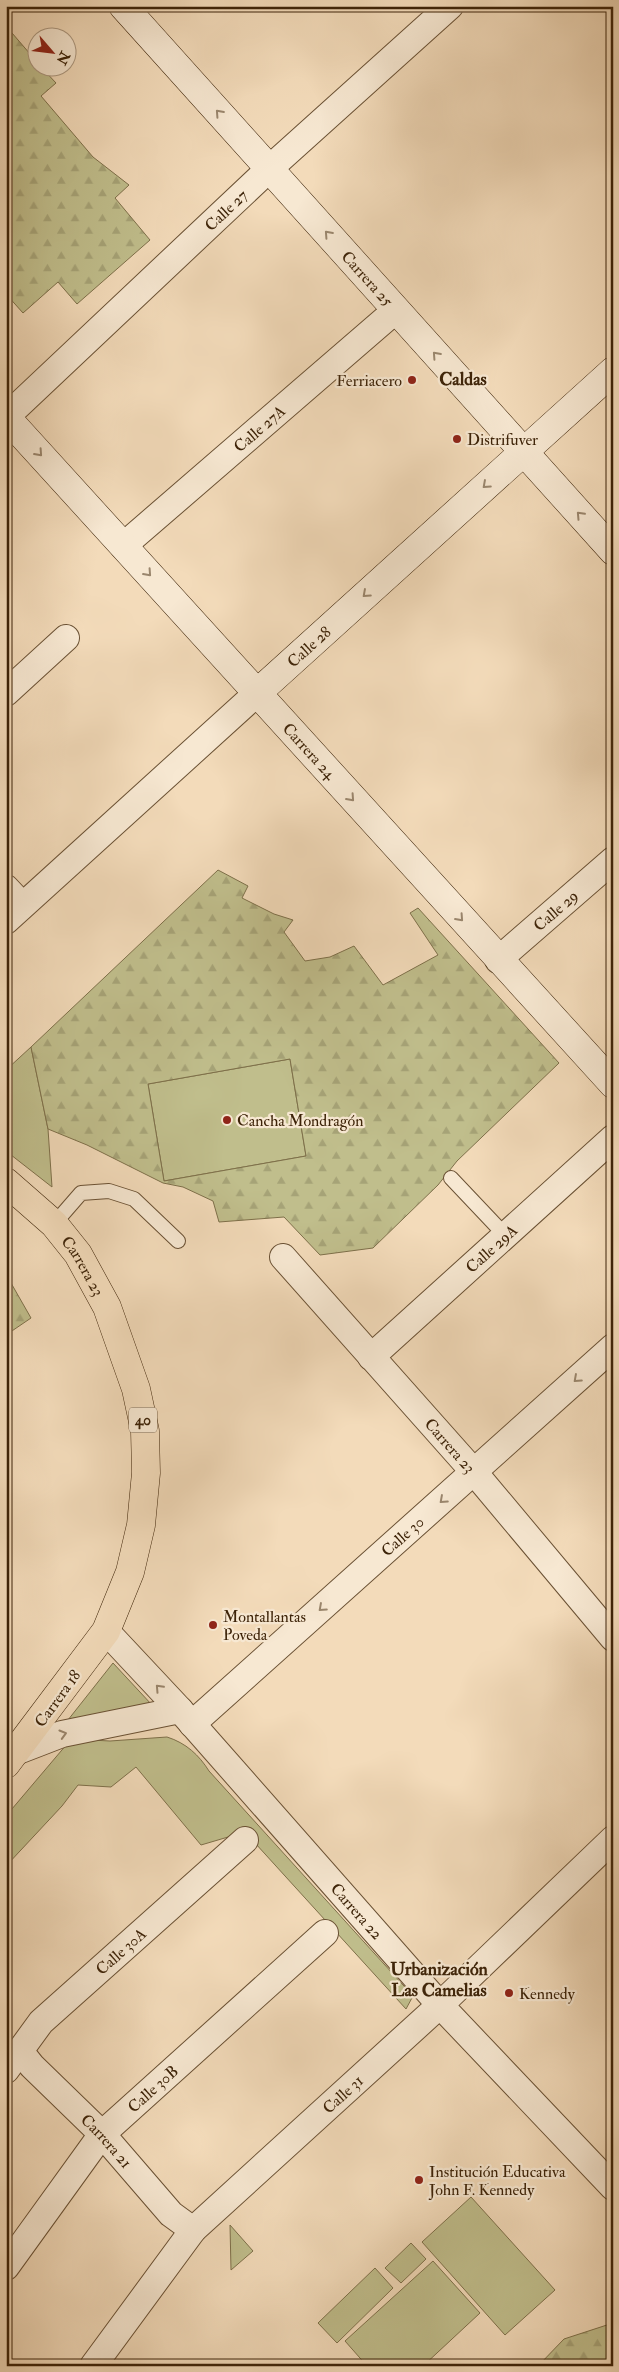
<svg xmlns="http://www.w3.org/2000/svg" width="619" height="2372" viewBox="0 0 619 2372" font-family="'IM FELL Double Pica',serif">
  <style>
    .green { fill: #c0be8c; stroke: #7e704a }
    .forest { fill: url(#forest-firs); stroke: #7e704a; fill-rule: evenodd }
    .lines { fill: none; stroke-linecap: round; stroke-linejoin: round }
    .lane-casing { stroke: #6a5134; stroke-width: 16 }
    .street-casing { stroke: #6a5134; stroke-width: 28 }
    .secondary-casing { stroke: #3d2308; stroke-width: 29 }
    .highway-casing { stroke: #3d2308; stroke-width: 29 }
    .lane { stroke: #f7e8d2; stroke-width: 14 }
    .street { stroke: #f7e8d2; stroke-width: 26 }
    .secondary { stroke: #f7e8d2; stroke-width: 28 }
    .highway { stroke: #f3dbba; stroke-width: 28 }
    .oneway { stroke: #9a866d }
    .poi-dot { fill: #8f2418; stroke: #f7e8d2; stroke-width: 2 }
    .labels { text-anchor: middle; stroke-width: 4.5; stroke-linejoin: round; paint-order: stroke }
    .shield { fill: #f7e8d2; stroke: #755e45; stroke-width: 1 }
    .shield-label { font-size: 15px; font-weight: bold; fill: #3d2308 }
    .street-label { font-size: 16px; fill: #3d2308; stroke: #f7e8d2 }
    .poi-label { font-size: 16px; fill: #3d2308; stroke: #f7e8d2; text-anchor: start }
    .neighbourhood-label { font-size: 18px; font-weight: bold; fill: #3d2308; stroke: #f7e8d2 }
  </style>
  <defs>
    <pattern id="forest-firs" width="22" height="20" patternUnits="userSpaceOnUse" patternTransform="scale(1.25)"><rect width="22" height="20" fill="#c0be8c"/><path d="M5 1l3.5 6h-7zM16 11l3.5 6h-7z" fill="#a6a377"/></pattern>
  </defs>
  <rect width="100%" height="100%" fill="#f3dbba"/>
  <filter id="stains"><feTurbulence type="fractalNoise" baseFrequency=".004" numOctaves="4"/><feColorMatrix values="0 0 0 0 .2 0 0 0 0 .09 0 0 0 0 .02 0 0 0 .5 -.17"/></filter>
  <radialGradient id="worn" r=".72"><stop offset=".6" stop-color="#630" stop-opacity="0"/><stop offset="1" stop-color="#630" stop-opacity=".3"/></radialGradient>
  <g class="green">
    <path d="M31,1047l17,82 4,58 -46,-36v-81z"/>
    <path d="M290,1059l16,97 -142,25 -16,-97z"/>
    <path d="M113,1663l39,42 -88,20z"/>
    <path d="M167,1737c19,6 32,18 42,34l204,225 -7,13 -161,-177 -44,13 -65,-78 -25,20 -33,-2 -16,21 -56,60v-50l61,-72 24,-4 19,1z"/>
    <path d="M471,2197l84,93 -50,45 -83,-93z"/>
    <path d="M230,2225l23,26 -22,19z"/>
    <path d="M411,2243l15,16 -25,24 -16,-15z"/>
    <path d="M433,2261l47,52 -57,53h-56l-22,-25z"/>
    <path d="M375,2268l18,20 -56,55 -19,-20z"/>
  </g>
  <g class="forest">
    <path d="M6,26l31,36 1,6h4l14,15 -15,13 52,61 36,28 -14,13 35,42 -73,64 -19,-22 -35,31 -17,-19z"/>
    <path d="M218,870l30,16 -6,12 32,16 19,6 -9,12 21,29 25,-4 24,-11 29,39 55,-30 -28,-42 8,-5 141,155 -102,98 -19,24 -65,63 -53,7 -36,-38 -65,5 -6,-21 -30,-14 -20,-4 -76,-38 -39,-16 -17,-82zM290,1059l16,97 -142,25 -16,-97z"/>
    <path d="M6,1225l4,3 -3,48 24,42 -25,17z"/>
    <path d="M613,2323v43h-75l26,-27z"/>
  </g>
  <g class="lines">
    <g class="lane-casing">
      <g id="lane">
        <path d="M451,1178l53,56"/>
        <path d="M54,1224l27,-31 28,-2 25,8 44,42"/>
      </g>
    </g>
    <g class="street-casing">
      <g id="street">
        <path id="s1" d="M6,417l263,-248 181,-163"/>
        <path id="s2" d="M123,546l273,-236"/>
        <path d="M6,693l60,-55"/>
        <path d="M6,888l16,17"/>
        <path d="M6,921l250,-227"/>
        <path id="s3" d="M498,960l115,-100"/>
        <path id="s4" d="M283,1257l191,215 139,166"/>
        <path id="s5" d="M371,1357l242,-219"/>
        <path id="s6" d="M106,1631l74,79 260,295 173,182"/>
        <path id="s7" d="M192,1724l421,-377"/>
        <path d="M18,1751l44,-17 118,-24"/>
        <path id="s8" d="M20,2051l12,15 70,68 69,80 22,16"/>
        <path id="s9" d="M6,2070l35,-48 204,-182"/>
        <path id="s10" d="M6,2267l96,-133 223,-201"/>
        <path id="s11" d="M93,2366l100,-136 247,-225 173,-166"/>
      </g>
    </g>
    <g class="secondary-casing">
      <g id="secondary">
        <path id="s12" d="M123,6l490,545"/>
        <path id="s13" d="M6,417l607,667"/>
        <path id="s14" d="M256,694l357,-323"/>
      </g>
    </g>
    <g class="highway-casing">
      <g id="highway">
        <path id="s15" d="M6,1182l48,42 24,30 29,53 29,82 9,42 1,42 -5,52 -11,47 -24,59 -100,133"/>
      </g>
    </g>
    <use href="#lane" class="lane"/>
    <use href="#street" class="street"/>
    <use href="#secondary" class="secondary"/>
    <use href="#highway" class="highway"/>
  </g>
  <defs><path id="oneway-chevron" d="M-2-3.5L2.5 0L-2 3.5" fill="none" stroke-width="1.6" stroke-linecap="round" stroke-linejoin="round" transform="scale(1.25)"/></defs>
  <g class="oneway">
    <use href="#oneway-chevron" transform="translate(219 113) rotate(-132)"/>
    <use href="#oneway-chevron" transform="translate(328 234) rotate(-132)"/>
    <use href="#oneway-chevron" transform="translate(436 355) rotate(-132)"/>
    <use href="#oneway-chevron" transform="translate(39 453) rotate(48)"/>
    <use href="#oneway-chevron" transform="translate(486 485) rotate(138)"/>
    <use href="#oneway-chevron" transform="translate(580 515) rotate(-133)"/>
    <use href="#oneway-chevron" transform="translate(148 573) rotate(48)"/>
    <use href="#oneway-chevron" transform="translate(366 594) rotate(138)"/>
    <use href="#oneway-chevron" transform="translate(351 798) rotate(48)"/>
    <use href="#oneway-chevron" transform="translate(460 918) rotate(48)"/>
    <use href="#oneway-chevron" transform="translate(577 1379) rotate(138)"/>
    <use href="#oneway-chevron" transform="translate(443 1500) rotate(138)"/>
    <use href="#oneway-chevron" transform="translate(322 1608) rotate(138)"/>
    <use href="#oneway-chevron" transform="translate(159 1688) rotate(-133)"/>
    <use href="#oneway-chevron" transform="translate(63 1734) rotate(-16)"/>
  </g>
  <g class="poi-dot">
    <circle cx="412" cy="380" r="5"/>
    <circle cx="457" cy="439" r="5"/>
    <circle cx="227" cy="1120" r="5"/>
    <circle cx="213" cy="1625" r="5"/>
    <circle cx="509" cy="1993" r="5"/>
    <circle cx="419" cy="2180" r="5"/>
  </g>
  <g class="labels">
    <rect class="shield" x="129" y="1407.5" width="28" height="25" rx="4"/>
    <g class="shield-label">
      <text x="143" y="1425">40</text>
    </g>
    <g class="street-label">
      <text dy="6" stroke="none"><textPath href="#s1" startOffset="302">Calle 27</textPath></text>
      <text dy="6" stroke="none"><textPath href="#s12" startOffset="366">Carrera 25</textPath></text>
      <text dy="6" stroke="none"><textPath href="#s2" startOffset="180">Calle 27A</textPath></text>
      <text dy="6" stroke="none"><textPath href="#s14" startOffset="71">Calle 28</textPath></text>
      <text dy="6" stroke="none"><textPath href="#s13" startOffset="451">Carrera 24</textPath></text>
      <text dy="6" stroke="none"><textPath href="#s3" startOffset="76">Calle 29</textPath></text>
      <text dy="6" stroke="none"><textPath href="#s5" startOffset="162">Calle 29A</textPath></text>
      <text dy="6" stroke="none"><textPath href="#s15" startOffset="115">Carrera 23</textPath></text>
      <text dy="6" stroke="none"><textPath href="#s4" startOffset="252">Carrera 23</textPath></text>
      <text dy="6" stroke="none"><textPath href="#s7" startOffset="282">Calle 30</textPath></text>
      <text transform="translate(57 1698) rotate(-54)" y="6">Carrera 18</text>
      <text dy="6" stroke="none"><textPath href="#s6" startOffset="376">Carrera 22</textPath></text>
      <text dy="6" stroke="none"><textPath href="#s9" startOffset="166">Calle 30A</textPath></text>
      <text dy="6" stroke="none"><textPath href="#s10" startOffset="232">Calle 30B</textPath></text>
      <text dy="6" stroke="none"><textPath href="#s11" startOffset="371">Calle 31</textPath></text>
      <text dy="6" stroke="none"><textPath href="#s8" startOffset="125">Carrera 21</textPath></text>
    </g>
    <g class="poi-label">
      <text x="402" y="386" text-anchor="end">Ferriacero</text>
      <text x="467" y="445">Distrifuver</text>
      <text x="237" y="1126">Cancha Mondragón</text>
      <text x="223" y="1622">Montallantas<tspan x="223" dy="18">Poveda</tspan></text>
      <text x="519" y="1999">Kennedy</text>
      <text x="429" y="2177">Institución Educativa<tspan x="429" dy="18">John F. Kennedy</tspan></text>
    </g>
    <g class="neighbourhood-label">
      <text x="463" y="385">Caldas</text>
      <text x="439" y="1975">Urbanización<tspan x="439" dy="21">Las Camelias</tspan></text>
    </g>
  </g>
  <rect width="619" height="2372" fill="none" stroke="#f3dbba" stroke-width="25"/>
  <rect x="8" y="8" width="604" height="2357" fill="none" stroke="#3d2308" stroke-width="2.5"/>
  <rect x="12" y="12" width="594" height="2347" fill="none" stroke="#3d2308"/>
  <g transform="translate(52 52) rotate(118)"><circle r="24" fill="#f7e8d2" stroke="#ad9981"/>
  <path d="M0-4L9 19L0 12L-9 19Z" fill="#8f2418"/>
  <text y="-8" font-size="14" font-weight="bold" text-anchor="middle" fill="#3d2308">N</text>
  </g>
  <rect width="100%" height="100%" filter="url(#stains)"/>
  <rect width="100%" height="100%" fill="url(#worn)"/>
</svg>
